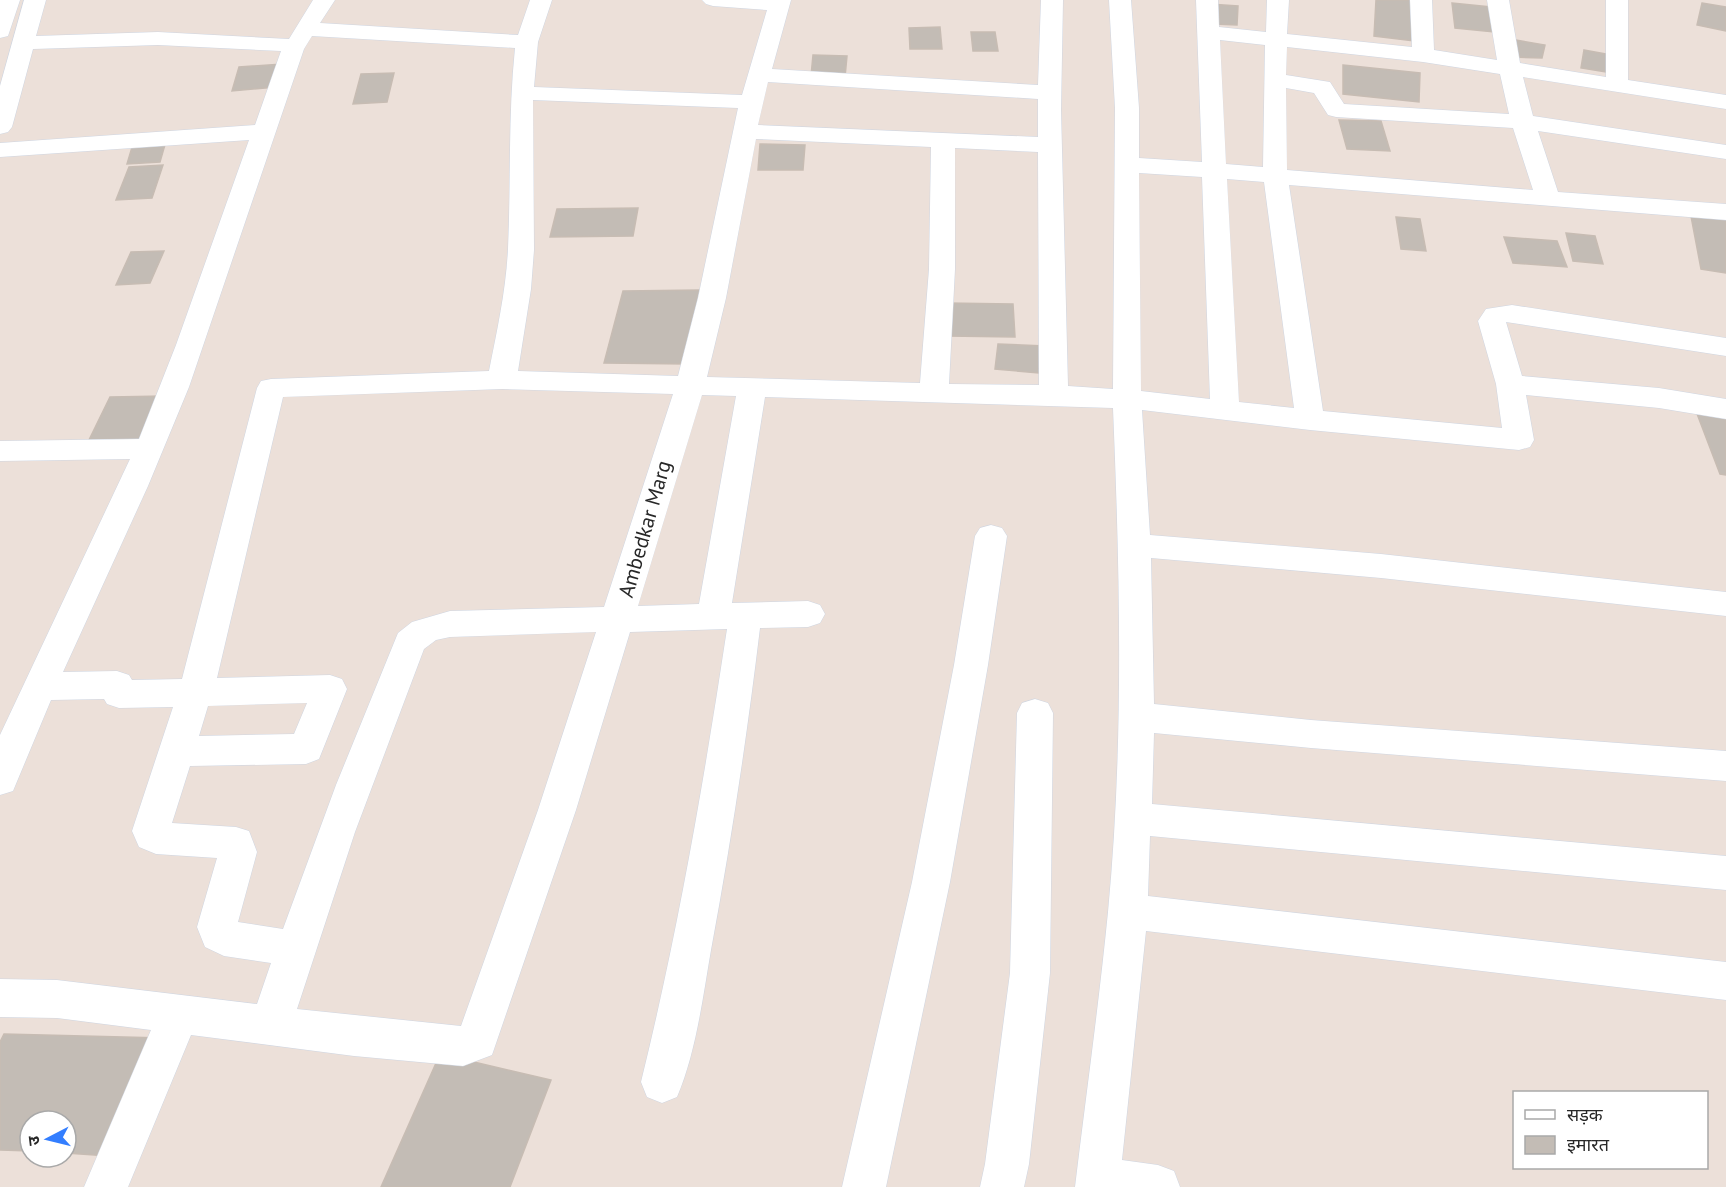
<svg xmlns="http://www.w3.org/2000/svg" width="1726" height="1187" viewBox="0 0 1726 1187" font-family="'PT Sans','Noto Sans Devanagari',sans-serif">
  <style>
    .building { fill: #c3bcb5; stroke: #c7bcb3; stroke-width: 1.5 }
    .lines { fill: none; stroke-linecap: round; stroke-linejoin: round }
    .minor-casing { stroke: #cfd6e2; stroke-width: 1 }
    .minor { fill: #fff; fill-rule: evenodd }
    .labels { text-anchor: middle; stroke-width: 4.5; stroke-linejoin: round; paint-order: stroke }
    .street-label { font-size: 21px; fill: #282828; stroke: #fff }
  </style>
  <rect width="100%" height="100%" fill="#ece0d9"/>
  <g class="building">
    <path d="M1376,0h38v41l-40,-5z"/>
    <path d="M1452,3l39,4 3,25 -39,-4z"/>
    <path d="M1702,3l24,4v24l-29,-6z"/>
    <path d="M1209,4l29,2 -1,19 -23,-1z"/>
    <path d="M940,27l2,22h-32l-1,-21z"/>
    <path d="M971,32h24l3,19h-25z"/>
    <path d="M1510,39l35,6 -3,13 -30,-1z"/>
    <path d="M1584,50l27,5 2,18 -32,-5z"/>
    <path d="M813,55l34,1 -2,21 -34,-1z"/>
    <path d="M282,64l-6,23 -44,4 7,-24z"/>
    <path d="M1343,65l77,8 -1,29 -76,-8z"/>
    <path d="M394,73l-7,29 -34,2 8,-30z"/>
    <path d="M1339,120l42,1 9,30 -43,-2z"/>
    <path d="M166,141l-6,21 -33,2 6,-20z"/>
    <path d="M760,144l45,1 -2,25h-45z"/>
    <path d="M163,165l-11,33 -36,2 13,-33z"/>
    <path d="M638,208l-5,28 -83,1 7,-28z"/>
    <path d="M1690,211l36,5v57l-25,-4z"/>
    <path d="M1396,217l24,2 6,32 -25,-2z"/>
    <path d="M1566,233l29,3 8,28 -30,-3z"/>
    <path d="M1504,237l53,4 10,26 -54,-4z"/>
    <path d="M164,251l-14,32 -34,2 15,-33z"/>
    <path d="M700,290l-13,74 -83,-1 19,-72z"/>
    <path d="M946,303l67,1 2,33 -68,-1z"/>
    <path d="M998,344l47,2 5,28 -55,-5z"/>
    <path d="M164,396l-19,43 -56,1 21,-43z"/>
    <path d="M1696,411l30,2v62l-6,-1z"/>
    <path d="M4,1034l159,4 -54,118 -43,-3v-32h-36v30l-30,-1v-108z"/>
    <path d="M440,1054l111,26 -41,107h-129z"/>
  </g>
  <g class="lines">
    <g class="minor-casing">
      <g id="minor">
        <path d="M0,0h20l-12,36 -8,2z"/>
        <path d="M24,0h22l-10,36 122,-4 131,7 24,-39h22l-15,23 198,12 12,-35h22l-14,42 -4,45 208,8 25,-85 -54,-4 -7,-2 -4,-4h89l-19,69 266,16 3,-85h22l-2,110 7,276 45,3 2,-281 -6,-108h22l8,108v50l63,4 -6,-162h22l1,27 47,5 1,-32h22l-2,34 125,13 -2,-47h22l2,50 63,10 -10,-60h22l11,63 86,14v-77h22v80l98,15v14l-203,-32 10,39 193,29v14l-188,-28 20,61 168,12v16l-437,-35 34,226 179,17 -6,-44 -18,-63 8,-12 26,-4 214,33v18l-220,-34 16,54 137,12 67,11v20l-67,-11 -133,-13 8,45 -4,7 -11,3 -209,-20 -168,-20 8,125 231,19 345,38v24l-345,-38 -230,-20 3,146 157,16 415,31v30l-415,-33 -157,-15 -2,71 574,52v34l-576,-54 -2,60 578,66v38l-580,-69 -24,229 36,5 16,6 6,16h-105c11,-92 24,-183 33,-275 16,-168 12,-336 5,-504l-348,-11 -33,206 76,-2 12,4 5,9 -5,9 -12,4 -48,1c-13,108 -29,215 -49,322 -8,46 -15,103 -34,147l-15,6 -15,-6 -6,-15c37,-150 63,-301 86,-453l-97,3 -54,178 -84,245 -29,11 -109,-10 -163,-21 -63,152h-44l67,-157 -94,-12 -57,-1v-38l57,1 200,24 14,-41 -47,-7 -19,-9 -8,-20 20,-69 -61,-4 -17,-7 -7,-16 41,-124 -54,1 -12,-4 -3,-5 -53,1 -38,91 -13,4v-60l130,-276 -130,2v-20l139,-2 37,-94 73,-205 -249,17v-14l255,-18 26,-74 -123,-6 -125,4 -21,78 -4,5 -8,2v-48zM312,36l203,12c-7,67 -4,134 -7,201 -2,41 -11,82 -19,122l-218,8 -10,2 -4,7 -75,291 -50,1 -3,-5 -12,-4 -54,1 85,-186 41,-99 115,-338zM1220,40l45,5 -2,122 -37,-3zM1287,47l136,15 77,12 9,40 -165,-10 -14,-22 -44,-7zM768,82l270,17v38l-280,-12zM1286,88l28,5 14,22 8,2 177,11 20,62 -246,-20zM533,100l205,8 -40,190 -20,78 -160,-5 13,-82 3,-39zM756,139l175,8 -2,122 -9,114 -213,-6 19,-79zM955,148l83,4 1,233 -90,-1 6,-115zM1139,173l63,4 8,222 -69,-8zM1227,179l37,3 30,226 -55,-6zM502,389l171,5 -69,213 -154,4 -38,11 -14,11 -62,152 -53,144 -45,-7 19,-70 -8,-21 -13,-4 -64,-4 18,-57 116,-2 13,-5 28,-70 -5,-10 -12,-4 -113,3 66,-281zM702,395l34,1 -37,208 -61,2zM596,632l-58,178 -77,216 -164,-17 58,-177 69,-183 12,-9 14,-3zM307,703l-13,31 -95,2 9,-30z"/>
        <path d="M991,525l11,3 5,8 -19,129 -38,217 -64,305h-44l70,-305 42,-217 21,-129 5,-8z"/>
        <path d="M1035,699l13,4 5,10 -3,260 -21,191 -5,23h-44l5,-23 25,-191 7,-260 5,-10z"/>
      </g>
    </g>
    <use href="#minor" class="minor"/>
  </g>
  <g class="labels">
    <g class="street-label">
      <text transform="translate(645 529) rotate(-74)" y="7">Ambedkar Marg</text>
    </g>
  </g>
  <rect x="1513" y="1091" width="195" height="78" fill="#ffffff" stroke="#a9a9a9" stroke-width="1.5"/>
  <rect x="1525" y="1110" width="30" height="9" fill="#ffffff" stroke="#a9a9a9" stroke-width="1.5"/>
  <text x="1567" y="1121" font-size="18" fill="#282828">सड़क</text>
  <rect x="1525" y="1136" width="30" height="18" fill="#c3bcb5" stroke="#a9a9a9" stroke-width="1.5"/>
  <text x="1567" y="1151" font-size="18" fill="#282828">इमारत</text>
  <g transform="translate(48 1139) rotate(263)"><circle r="28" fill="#ffffff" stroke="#a9a9a9" stroke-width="1.5"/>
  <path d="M0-4.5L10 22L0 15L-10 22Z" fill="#337eff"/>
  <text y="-9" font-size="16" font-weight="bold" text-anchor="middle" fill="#282828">उ</text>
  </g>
</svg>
